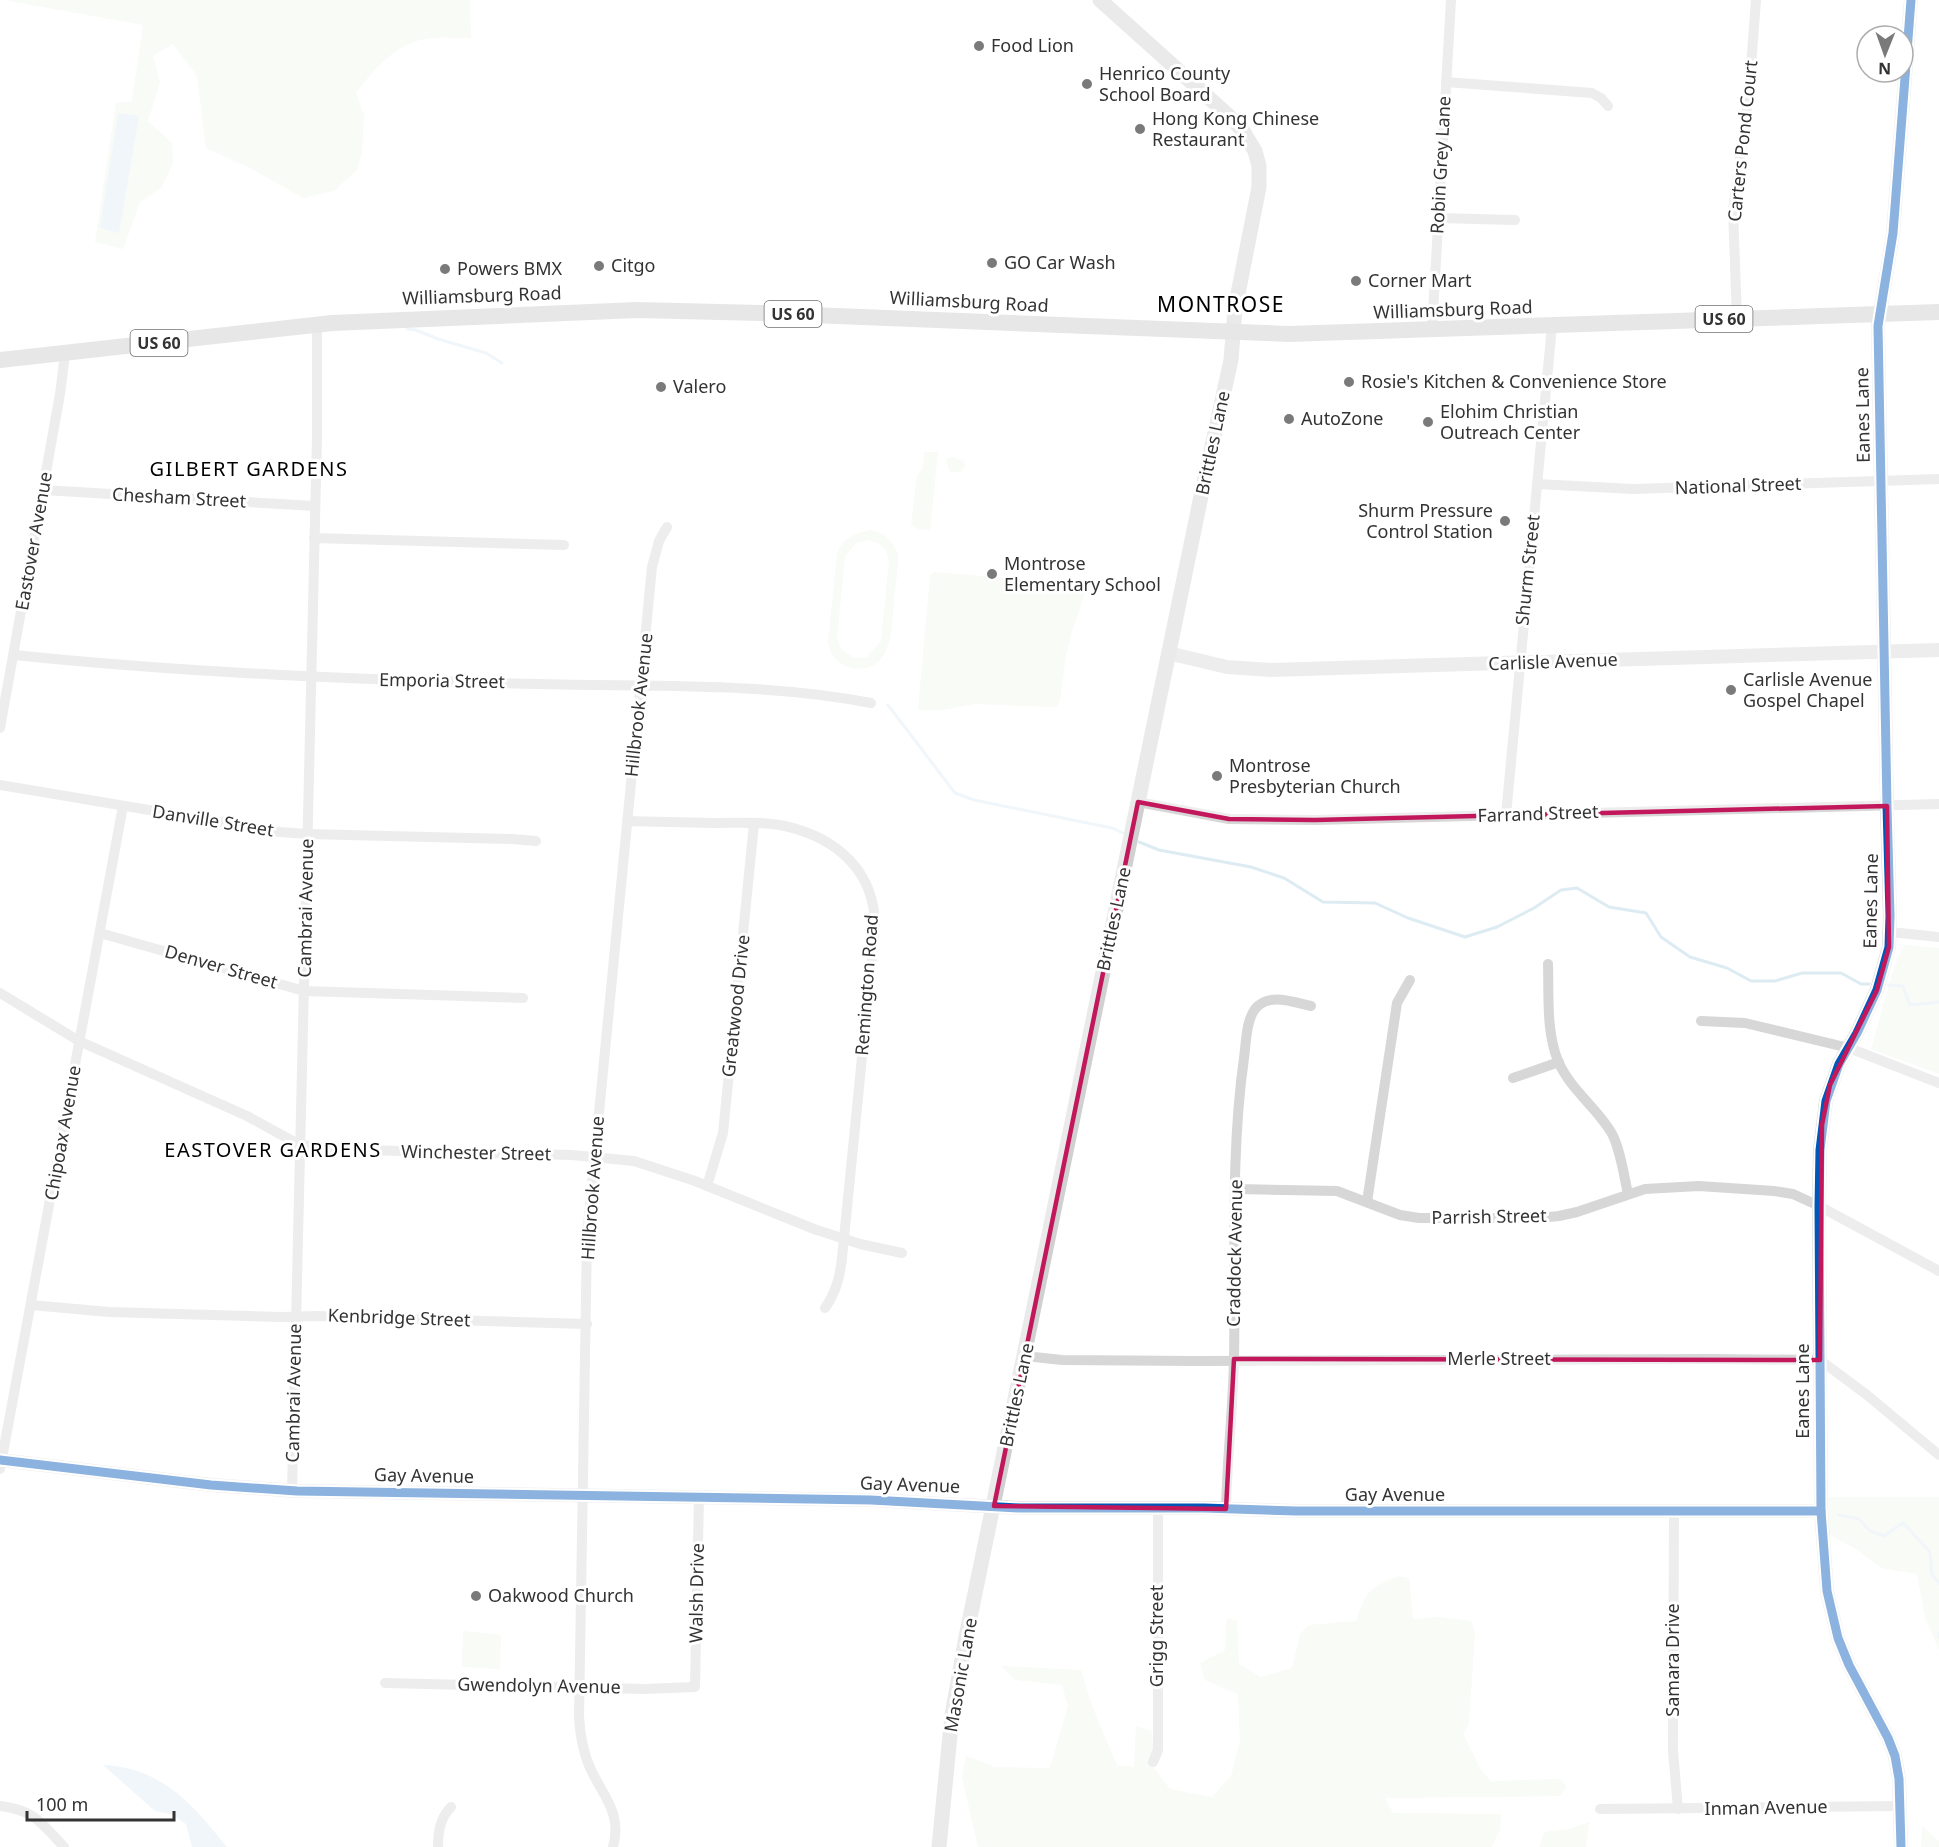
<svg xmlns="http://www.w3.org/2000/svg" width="1939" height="1847" viewBox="0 0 1939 1847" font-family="'Noto Sans',sans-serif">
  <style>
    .green { fill: #f1f5ed; fill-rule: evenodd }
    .water { fill: #ddebf3 }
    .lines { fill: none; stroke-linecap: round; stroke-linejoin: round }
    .stream { stroke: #ddebf3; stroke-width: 3 }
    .minor { stroke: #d7d7d7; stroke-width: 10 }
    .tertiary { stroke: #d7d7d7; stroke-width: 14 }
    .secondary { stroke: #d0d0d0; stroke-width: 15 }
    .primary { stroke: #cacaca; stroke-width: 16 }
    .cycleway-casing { stroke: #fff; stroke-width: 13 }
    .cycleway { stroke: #0057b8; stroke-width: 9 }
    .marked { fill: none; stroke: #c2185b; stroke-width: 4.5; stroke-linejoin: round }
    .poi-dot { fill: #7a7a7a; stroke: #fff; stroke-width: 2 }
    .labels { text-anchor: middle; stroke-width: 6; stroke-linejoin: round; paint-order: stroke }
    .shield { fill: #fff; stroke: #707070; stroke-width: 1.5 }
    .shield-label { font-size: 16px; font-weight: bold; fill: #333 }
    .poi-label { font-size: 18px; fill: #333; stroke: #fff; text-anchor: start }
    .street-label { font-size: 18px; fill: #333; stroke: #fff }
    .neighbourhood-label { font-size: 20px; letter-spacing: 1.5px; fill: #000; stroke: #fff }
    .quarter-label { font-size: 21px; letter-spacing: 1.5px; fill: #000; stroke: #fff }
  </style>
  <rect width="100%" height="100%" fill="#fff"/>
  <g class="green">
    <path d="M4,0h466l1,38c-13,0 -25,-1 -38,0 -35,2 -58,30 -77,55l8,22 -2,37 -5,18 -23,21 -31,7 -53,-30 -44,-20 -9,-72 -24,-32 -20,12 7,26 -12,39 24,22 1,20 -12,25 -21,14 -17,47 -28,-7 21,-139 16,-2 11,-76z"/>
    <path d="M924,452h14l-8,78 -12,-1 -7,-4 6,-49 6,-8z"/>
    <path d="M952,457l12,4 1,5 -4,6h-11l-4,-13z"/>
    <path d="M871,530c14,3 22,11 27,25 0,14 -2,29 -4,43 -2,27 0,76 -41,70 -14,-2 -22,-12 -25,-25l9,-89c5,-16 18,-21 34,-24zM869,540l9,3 8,7 3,12 -8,79 -14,16 -13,1 -13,-9 -4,-11 8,-81 11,-14z"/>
    <path d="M934,572l154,13 -16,46 -6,25 -6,44 -3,6 -5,1 -78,-3 -31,6h-25l12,-134z"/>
    <path d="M1904,945l35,3v126l-68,-25 23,-81z"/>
    <path d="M1827,1497h112v153l-14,-33 -8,-43 -35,-6 -26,-19 -28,-15z"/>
    <path d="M1398,1576l11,2 4,41 27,-2 31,4 4,11 -6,92 -6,10 18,36 10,11 69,-2 7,8 -7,9 -175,2 8,15 108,1 -1,16 -9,17h-513l-16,-70 4,-21 29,11 55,1 18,-62 -6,-21 -47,-5 -14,-14 80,4 11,36 25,59 17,2 2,-41 16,5 2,37 16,21 42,8 19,-21 9,-35 -2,-47 -33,-14 -5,-17 25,-13 2,-31 10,1 2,44 22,13 31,-9 8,-34 9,-9 47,-4c11,-31 12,-32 42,-45z"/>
    <path d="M463,1631l38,4 -1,34 -38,-2z"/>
    <path d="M1589,1822l-3,25h-46l4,-15 26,-3z"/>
    <path d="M1922,1826l17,15v6h-18z"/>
  </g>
  <g class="water">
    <path d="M118,113l21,3 -20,117 -19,-5z"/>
    <path d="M103,1765c60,3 89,39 124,82h-35l-6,-23 -15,-10 -16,-3z"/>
  </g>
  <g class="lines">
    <g class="stream">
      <path d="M407,329l9,1 22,9 48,14 16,10"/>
      <path d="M888,705l67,88 19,7 138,28 11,5"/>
      <path d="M1139,842l20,8 92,17 33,11 39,24 52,1 33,15 57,19 32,-10 37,-19 27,-18 16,-2 32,19 37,6 15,24 29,20 37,11 24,13h24l27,-8h39l20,11h8"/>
      <path d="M1888,985l15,1 7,19 29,-3"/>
      <path d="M1839,1515l20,4 11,12 14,5 19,-13 27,29 2,23 7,8"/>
      <path d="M1939,1633v4"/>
    </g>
    <g class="minor">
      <path d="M1446,82l146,11 9,5 7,8"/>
      <path d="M1438,218l77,2"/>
      <path d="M1737,319l-4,-109 16,-117 7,-93"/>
      <path d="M1432,330l19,-330"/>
      <path d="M1537,484l96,5 306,-10"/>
      <path d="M43,490l271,16"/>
      <path d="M314,538l250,7"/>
      <path d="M14,655c175,18 350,25 526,29 110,3 222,-2 331,19"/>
      <path d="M0,728l60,-334 5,-40"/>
      <path d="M0,785l280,47 27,2 205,5 24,2"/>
      <path d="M1138,802l91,17 86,1 624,-16"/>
      <path d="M1506,815l46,-489"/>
      <path d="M627,821c28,1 56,1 84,2 24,0 50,-2 74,3 52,12 90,45 90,101l-33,331c-2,19 -6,34 -17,50"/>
      <path d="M1890,932l49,5"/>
      <path d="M100,933l204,58 219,7"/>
      <path d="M1548,964c1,32 -2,67 10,97 12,28 38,46 53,71 9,15 13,44 17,62"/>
      <path d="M0,993l79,48 168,75 53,29 60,5 212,5 62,6 61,20 119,48 46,15 42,9"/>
      <path d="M1701,1021l44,2 104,25 90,35"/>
      <path d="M1513,1078l46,-16"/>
      <path d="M707,1186l16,-53 31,-309"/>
      <path d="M1236,1189l101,2 63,24 19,3h119l21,-2 18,-4 68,-23 54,-3 75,5 19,3 26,12 120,65"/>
      <path d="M1367,1202l30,-199 13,-23"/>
      <path d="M31,1305l78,7 172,5 36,-1 270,8"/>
      <path d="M1025,1356l37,4 133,1 516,-2 109,1 47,35 72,60"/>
      <path d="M0,1469l123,-663"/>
      <path d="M292,1491l25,-1054v-113"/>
      <path d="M1226,1509c1,-50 7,-100 8,-150 2,-100 -4,-202 10,-301 2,-14 2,-37 11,-49 14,-17 38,-7 56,-3"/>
      <path d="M1674,1511l-1,240 5,58"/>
      <path d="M385,1683l259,6 51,-2 4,-190"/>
      <path d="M1153,1762l5,-12v-242"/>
      <path d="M0,1806c35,4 41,17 64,41"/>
      <path d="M1600,1809l300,-3"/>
      <path d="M438,1847c0,-15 2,-29 13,-40"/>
      <path d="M613,1847c9,-32 -8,-49 -21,-75 -9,-18 -12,-36 -13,-56l8,-480 65,-669 7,-26 8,-14"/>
    </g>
    <g class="tertiary">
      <path d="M1168,653l59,14 44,3 668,-20"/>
      <path d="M0,1460l211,25 86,6 574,9 148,8h185l92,3h525"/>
      <path d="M1901,1847l-2,-68 -4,-23 -7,-18 -39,-73 -11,-27 -11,-47 -6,-80 -2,-305 1,-56 6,-49 13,-37 18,-31 20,-43 12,-43 1,-31 -3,-110 -9,-480 15,-93 18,-233"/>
    </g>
    <path class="secondary" d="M939,1847l13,-132 14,-78 234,-1136 31,-141 4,-51 24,-122v-21l-4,-15 -12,-20 -14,-15 -129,-116"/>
    <path class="primary" d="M0,360l332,-37 305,-13 124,3 528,21 650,-22"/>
    <g class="cycleway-casing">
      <g id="cycleway">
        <path d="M0,1460l211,25 86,6 574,9 148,8h185l92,3h525"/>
        <path d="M1901,1847l-2,-68 -4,-23 -7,-18 -39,-73 -11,-27 -11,-47 -6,-80 -2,-305 1,-56 6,-49 13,-37 18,-31 20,-43 12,-43 1,-31 -3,-110 -9,-480 15,-93 18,-233"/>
      </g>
    </g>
    <use href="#cycleway" class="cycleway"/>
  </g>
  <path d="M0 0H1939V1847H0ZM1138,802l91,17 86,1 572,-14 2,141 -12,43 -47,95 -8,40 -2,235 -586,-1 -8,150 -232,-3z" fill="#fff" fill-opacity=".55" fill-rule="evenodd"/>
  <path class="marked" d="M1138,802l91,17 86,1 572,-14 2,141 -12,43 -47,95 -8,40 -2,235 -586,-1 -8,150 -232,-3z"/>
  <g class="poi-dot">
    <circle cx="979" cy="46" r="6"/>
    <circle cx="1087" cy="84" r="6"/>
    <circle cx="1140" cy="129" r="6"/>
    <circle cx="992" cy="263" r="6"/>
    <circle cx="599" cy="266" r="6"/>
    <circle cx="445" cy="269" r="6"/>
    <circle cx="1356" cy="281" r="6"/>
    <circle cx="1349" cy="382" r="6"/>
    <circle cx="661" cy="387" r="6"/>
    <circle cx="1289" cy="419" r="6"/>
    <circle cx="1428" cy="422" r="6"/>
    <circle cx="1505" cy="521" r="6"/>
    <circle cx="992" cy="574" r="6"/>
    <circle cx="1731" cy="690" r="6"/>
    <circle cx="1217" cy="776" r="6"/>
    <circle cx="476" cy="1596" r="6"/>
  </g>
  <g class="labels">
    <g class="shield">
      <rect x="764.5" y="301" width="57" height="26" rx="4.5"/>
      <rect x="1695.5" y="306" width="57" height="26" rx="4.5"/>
      <rect x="130.5" y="330" width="57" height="26" rx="4.5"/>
    </g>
    <g class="shield-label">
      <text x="793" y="320">US 60</text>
      <text x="1724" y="325">US 60</text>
      <text x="159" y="349">US 60</text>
    </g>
    <g class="poi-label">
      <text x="991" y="52">Food Lion</text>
      <text x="1099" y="80">Henrico County<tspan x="1099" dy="21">School Board</tspan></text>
      <text x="1152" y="125">Hong Kong Chinese<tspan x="1152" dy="21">Restaurant</tspan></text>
      <text x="1004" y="269">GO Car Wash</text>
      <text x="611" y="272">Citgo</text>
      <text x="457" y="275">Powers BMX</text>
      <text x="1368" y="287">Corner Mart</text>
      <text x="1361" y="388">Rosie's Kitchen &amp; Convenience Store</text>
      <text x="673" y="393">Valero</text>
      <text x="1440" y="418">Elohim Christian<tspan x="1440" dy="21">Outreach Center</tspan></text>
      <text x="1301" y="425">AutoZone</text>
      <text x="1493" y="517" text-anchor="end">Shurm Pressure<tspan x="1493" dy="21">Control Station</tspan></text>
      <text x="1004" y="570">Montrose<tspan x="1004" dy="21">Elementary School</tspan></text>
      <text x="1743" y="686">Carlisle Avenue<tspan x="1743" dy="21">Gospel Chapel</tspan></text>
      <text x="1229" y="772">Montrose<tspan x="1229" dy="21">Presbyterian Church</tspan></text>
      <text x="488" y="1602">Oakwood Church</text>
    </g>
    <g class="street-label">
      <text transform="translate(1743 141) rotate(-84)" y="6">Carters Pond Court</text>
      <text transform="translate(1441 165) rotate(-87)" y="6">Robin Grey Lane</text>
      <text transform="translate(482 296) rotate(-2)" y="6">Williamsburg Road</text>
      <text transform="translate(969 302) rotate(3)" y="6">Williamsburg Road</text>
      <text transform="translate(1453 310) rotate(-2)" y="6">Williamsburg Road</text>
      <text transform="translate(1863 415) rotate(-91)" y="6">Eanes Lane</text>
      <text transform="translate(1213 443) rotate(-78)" y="6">Brittles Lane</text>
      <text transform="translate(1738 486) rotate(-2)" y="6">National Street</text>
      <text transform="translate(179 498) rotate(3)" y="6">Chesham Street</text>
      <text transform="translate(34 541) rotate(-80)" y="6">Eastover Avenue</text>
      <text transform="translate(1528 570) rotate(-84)" y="6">Shurm Street</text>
      <text transform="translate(1553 662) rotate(-2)" y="6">Carlisle Avenue</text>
      <text transform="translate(442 681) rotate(1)" y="6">Emporia Street</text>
      <text transform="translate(639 705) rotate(-84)" y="6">Hillbrook Avenue</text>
      <text transform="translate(1538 814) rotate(-2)" y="6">Farrand Street</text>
      <text transform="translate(213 821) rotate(9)" y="6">Danville Street</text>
      <text transform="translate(1871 901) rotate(-89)" y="6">Eanes Lane</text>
      <text transform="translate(306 908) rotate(-89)" y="6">Cambrai Avenue</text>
      <text transform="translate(1114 919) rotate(-78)" y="6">Brittles Lane</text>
      <text transform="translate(221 967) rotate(16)" y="6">Denver Street</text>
      <text transform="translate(867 985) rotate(-86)" y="6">Remington Road</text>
      <text transform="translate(736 1006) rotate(-84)" y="6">Greatwood Drive</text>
      <text transform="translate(63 1133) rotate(-80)" y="6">Chipoax Avenue</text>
      <text transform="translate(476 1153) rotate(1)" y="6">Winchester Street</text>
      <text transform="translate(593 1188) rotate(-86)" y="6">Hillbrook Avenue</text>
      <text transform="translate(1489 1217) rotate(-1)" y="6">Parrish Street</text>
      <text transform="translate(1235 1253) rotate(-89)" y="6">Craddock Avenue</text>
      <text transform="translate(399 1318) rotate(2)" y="6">Kenbridge Street</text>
      <text x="1499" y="1365">Merle Street</text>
      <text transform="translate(1803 1391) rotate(-90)" y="6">Eanes Lane</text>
      <text transform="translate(294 1393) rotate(-89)" y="6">Cambrai Avenue</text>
      <text transform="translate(1017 1395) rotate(-78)" y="6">Brittles Lane</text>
      <text transform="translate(424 1476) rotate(1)" y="6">Gay Avenue</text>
      <text transform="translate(910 1485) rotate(2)" y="6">Gay Avenue</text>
      <text x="1395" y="1501">Gay Avenue</text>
      <text transform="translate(697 1593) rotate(-89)" y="6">Walsh Drive</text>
      <text transform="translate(1157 1636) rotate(-90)" y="6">Grigg Street</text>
      <text transform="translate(1673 1660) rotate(-90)" y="6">Samara Drive</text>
      <text transform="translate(961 1675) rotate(-80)" y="6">Masonic Lane</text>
      <text transform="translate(539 1686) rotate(1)" y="6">Gwendolyn Avenue</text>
      <text transform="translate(1766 1808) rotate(-1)" y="6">Inman Avenue</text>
    </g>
    <g class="neighbourhood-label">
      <text x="249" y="476">GILBERT GARDENS</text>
      <text x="273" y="1157">EASTOVER GARDENS</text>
    </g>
    <g class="quarter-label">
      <text x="1221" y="312">MONTROSE</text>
    </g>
  </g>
  <g transform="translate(1885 54) rotate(181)"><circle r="28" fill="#ffffff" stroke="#adadad" stroke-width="1.5"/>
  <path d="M0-4.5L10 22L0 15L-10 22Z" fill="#7a7a7a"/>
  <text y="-9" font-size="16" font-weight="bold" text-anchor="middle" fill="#333333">N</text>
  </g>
  <path d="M27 1811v9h147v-9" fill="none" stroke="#333333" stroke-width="3"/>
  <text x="36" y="1811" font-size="18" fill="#333333" stroke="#ffffff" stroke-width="4.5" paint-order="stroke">100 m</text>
</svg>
